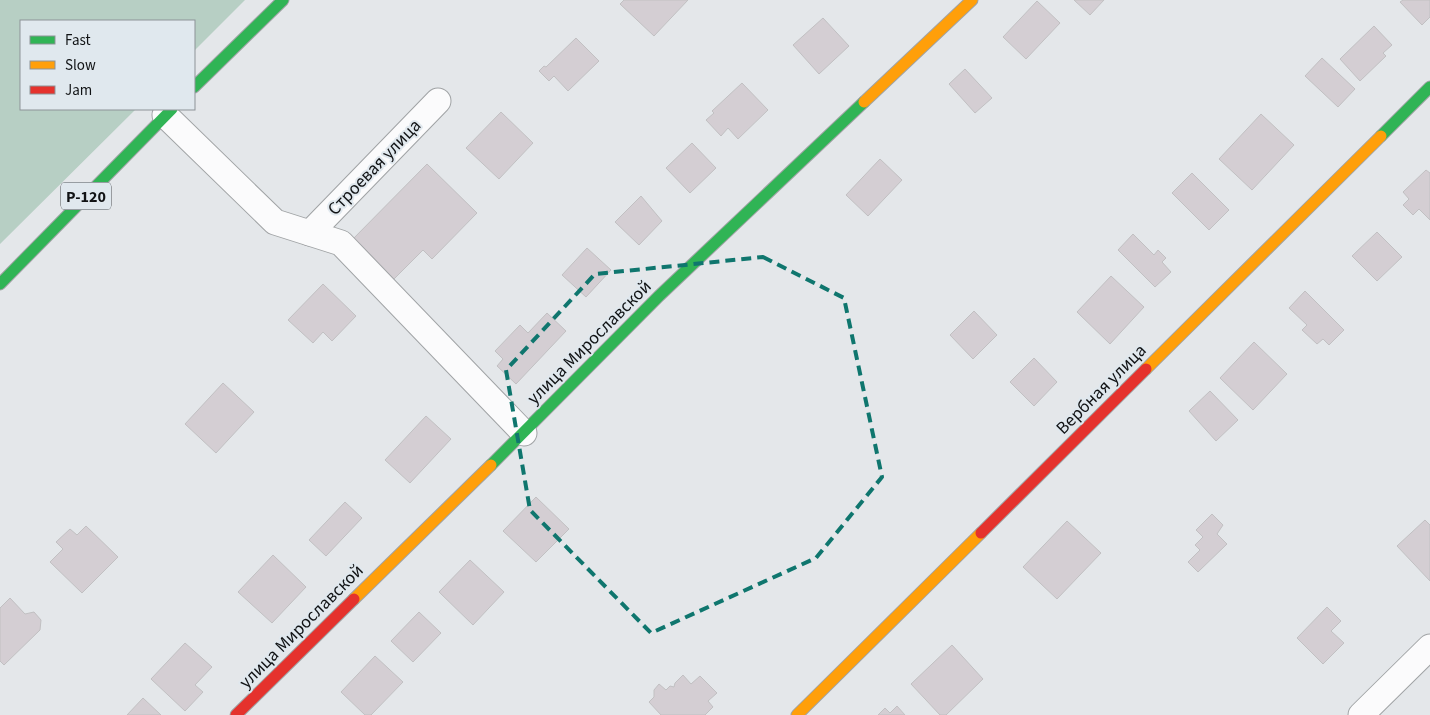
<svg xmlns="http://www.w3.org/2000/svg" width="1430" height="715" viewBox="0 0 1430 715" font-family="'Source Sans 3',sans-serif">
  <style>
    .forest { fill: #b7cfc4 }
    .building { fill: #d4ced3; stroke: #c1c0c2 }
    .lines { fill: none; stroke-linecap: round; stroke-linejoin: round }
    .street-casing { stroke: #a0a3a5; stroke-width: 27 }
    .fast-casing { stroke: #a0a3a5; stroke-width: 13 }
    .slow-casing { stroke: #a0a3a5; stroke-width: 13 }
    .jam-casing { stroke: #a0a3a5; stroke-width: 13 }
    .street { stroke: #fbfbfc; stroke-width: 25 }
    .fast { stroke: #30b455; stroke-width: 11 }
    .slow { stroke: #ff9f0a; stroke-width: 11 }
    .jam { stroke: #e5322d; stroke-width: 11 }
    .marked { fill: none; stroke: #0f766e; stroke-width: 4; stroke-dasharray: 10 6; stroke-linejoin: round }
    .labels { text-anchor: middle; stroke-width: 4; stroke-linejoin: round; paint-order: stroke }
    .shield { fill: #e0e8ee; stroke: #4f5356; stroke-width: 1 }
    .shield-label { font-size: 16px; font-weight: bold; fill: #111315 }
    .street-label { font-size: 18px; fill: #111315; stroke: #e0e8ee }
  </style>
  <rect width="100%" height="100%" fill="#e4e7ea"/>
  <path class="forest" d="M0,0h245l-51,51v-30h-173v88h115l-136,135z"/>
  <g class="building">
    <path d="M624,0h64l-34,36 -34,-32z"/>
    <path d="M1074,0h30l-14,15z"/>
    <path d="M1403,0h27v17l-8,8 -22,-23z"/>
    <path d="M1037,1l23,22 -34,36 -23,-22z"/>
    <path d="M823,18l26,28 -30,28 -26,-29z"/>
    <path d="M1374,26l18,19 -9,8 3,3 -26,25 -20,-22z"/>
    <path d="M576,38l23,23 -31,30 -14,-15 -5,5 -10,-10 5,-5 2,1z"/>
    <path d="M1322,58l33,31 -17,18 -33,-31z"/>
    <path d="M965,69l27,29 -17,15 -26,-29z"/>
    <path d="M742,83l26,27 -30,29 -10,-11 -7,8 -15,-16 8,-7 -2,-2z"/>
    <path d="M501,112l32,31 -34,36 -33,-31z"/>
    <path d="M1261,114l33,31 -42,45 -33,-31z"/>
    <path d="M692,143l24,25 -26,25 -24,-25z"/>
    <path d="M880,159l22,21 -34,36 -22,-21z"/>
    <path d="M427,164l50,49 -45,46 -9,-9 -32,32 -41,-40z"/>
    <path d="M1426,170l4,3v47l-11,-11 -6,6 -10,-10 6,-6 -6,-7z"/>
    <path d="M1192,173l37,37 -20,20 -37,-37z"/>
    <path d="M641,196l21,25 -23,24 -24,-23z"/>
    <path d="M1377,232l25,25 -25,24 -25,-25z"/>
    <path d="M1133,234l21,21 4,-5 8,8 -4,4 9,10 -16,15 -37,-37z"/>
    <path d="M587,248l24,22 -25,27 -24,-22z"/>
    <path d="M1111,276l33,31 -34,37 -33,-32z"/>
    <path d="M323,284l33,32 -24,25 -9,-9 -10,11 -25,-23z"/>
    <path d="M1305,291l39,39 -15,15 -6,-6 -6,5 -15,-14 5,-5 -18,-17z"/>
    <path d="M974,311l23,24 -24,24 -23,-24z"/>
    <path d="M547,313l19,18 -50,53 -19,-18 6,-7 -8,-8 25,-26 8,8z"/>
    <path d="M1254,342l33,32 -34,36 -33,-32z"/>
    <path d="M1034,358l23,24 -23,24 -24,-24z"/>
    <path d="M223,383l31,29 -38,41 -31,-29z"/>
    <path d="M1210,391l28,29 -22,21 -27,-30z"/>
    <path d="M426,416l25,23 -41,44 -25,-23z"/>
    <path d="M536,497l33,32 -33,33 -33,-31z"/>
    <path d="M345,502l17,16 -36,38 -17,-16z"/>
    <path d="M1212,514l11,11 -6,9 10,10 -29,28 -10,-10 12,-12 -5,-5 8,-8 -7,-7z"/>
    <path d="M1425,520l5,5v56l-33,-35z"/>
    <path d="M1067,521l34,32 -44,46 -34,-32z"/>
    <path d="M86,526l32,31 -36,36 -32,-31 13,-13 -7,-7 14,-13 7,6z"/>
    <path d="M273,555l33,32 -34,36 -34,-31z"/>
    <path d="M470,560l34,32 -31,33 -34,-33z"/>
    <path d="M10,598l15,16 9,-2 7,8 -1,10 -36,35 -4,-4v-53z"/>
    <path d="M1327,607l14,14 -10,10 13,12 -21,21 -26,-26z"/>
    <path d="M419,612l22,21 -28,29 -22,-21z"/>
    <path d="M185,643l27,24 -17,18 8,7 -18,19 -34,-32z"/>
    <path d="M952,645l31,34 -37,36h-6l-29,-31z"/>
    <path d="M375,656l28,26 -32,33h-6l-24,-23z"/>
    <path d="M683,675l8,9 9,-8 17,17 -9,8 5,6 -8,8h-44l-12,-13 5,-5v-7l5,-6 7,6 4,-4 4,1 1,-4z"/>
    <path d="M143,698l18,17h-34z"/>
    <path d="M897,706l8,9h-27l7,-7 5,5z"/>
  </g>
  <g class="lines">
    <g class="street-casing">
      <g id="street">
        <path d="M165,115l110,107 66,21 183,190"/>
        <path d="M310,233l128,-132"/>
        <path d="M1361,715l69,-68"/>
      </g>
    </g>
    <g class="fast-casing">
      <g id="fast">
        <path d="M194,87l89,-87"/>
        <path d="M1381,136l49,-49"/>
        <path d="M0,284l172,-175"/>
        <path d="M491,465l168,-169 205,-194"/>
      </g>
    </g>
    <g class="slow-casing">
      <g id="slow">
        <path d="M864,102l108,-102"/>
        <path d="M1146,369l235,-233"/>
        <path d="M354,599l137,-134"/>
        <path d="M797,715l184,-182"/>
      </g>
    </g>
    <g class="jam-casing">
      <g id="jam">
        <path d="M981,533l165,-164"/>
        <path d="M236,715l118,-116"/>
      </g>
    </g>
    <use href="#street" class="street"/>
    <use href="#fast" class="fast"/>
    <use href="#slow" class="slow"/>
    <use href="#jam" class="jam"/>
  </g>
  <path class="marked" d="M763,257l81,41 38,179 -66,81 -165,75 -121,-123 -24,-140 89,-96z"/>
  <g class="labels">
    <rect class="shield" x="61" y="182.5" width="50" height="27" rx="4"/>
    <g class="shield-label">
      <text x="86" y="202">Р-120</text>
    </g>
    <g class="street-label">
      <text transform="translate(374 167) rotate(-46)" y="6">Строевая улица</text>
      <text transform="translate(589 342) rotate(-45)" y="6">улица Мирославской</text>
      <text transform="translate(1101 389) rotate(-45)" y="6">Вербная улица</text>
      <text transform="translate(301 626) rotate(-45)" y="6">улица Мирославской</text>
    </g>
  </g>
  <rect x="20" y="20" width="175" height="90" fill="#e0e8ee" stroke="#8d9397"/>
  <rect x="30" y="36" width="25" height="8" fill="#30b455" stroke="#8d9397"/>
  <text x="65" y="45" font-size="15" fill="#111315">Fast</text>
  <rect x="30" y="61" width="25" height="8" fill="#ff9f0a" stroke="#8d9397"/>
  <text x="65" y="70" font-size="15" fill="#111315">Slow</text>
  <rect x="30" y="86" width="25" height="8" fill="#e5322d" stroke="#8d9397"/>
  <text x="65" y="95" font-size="15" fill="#111315">Jam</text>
</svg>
